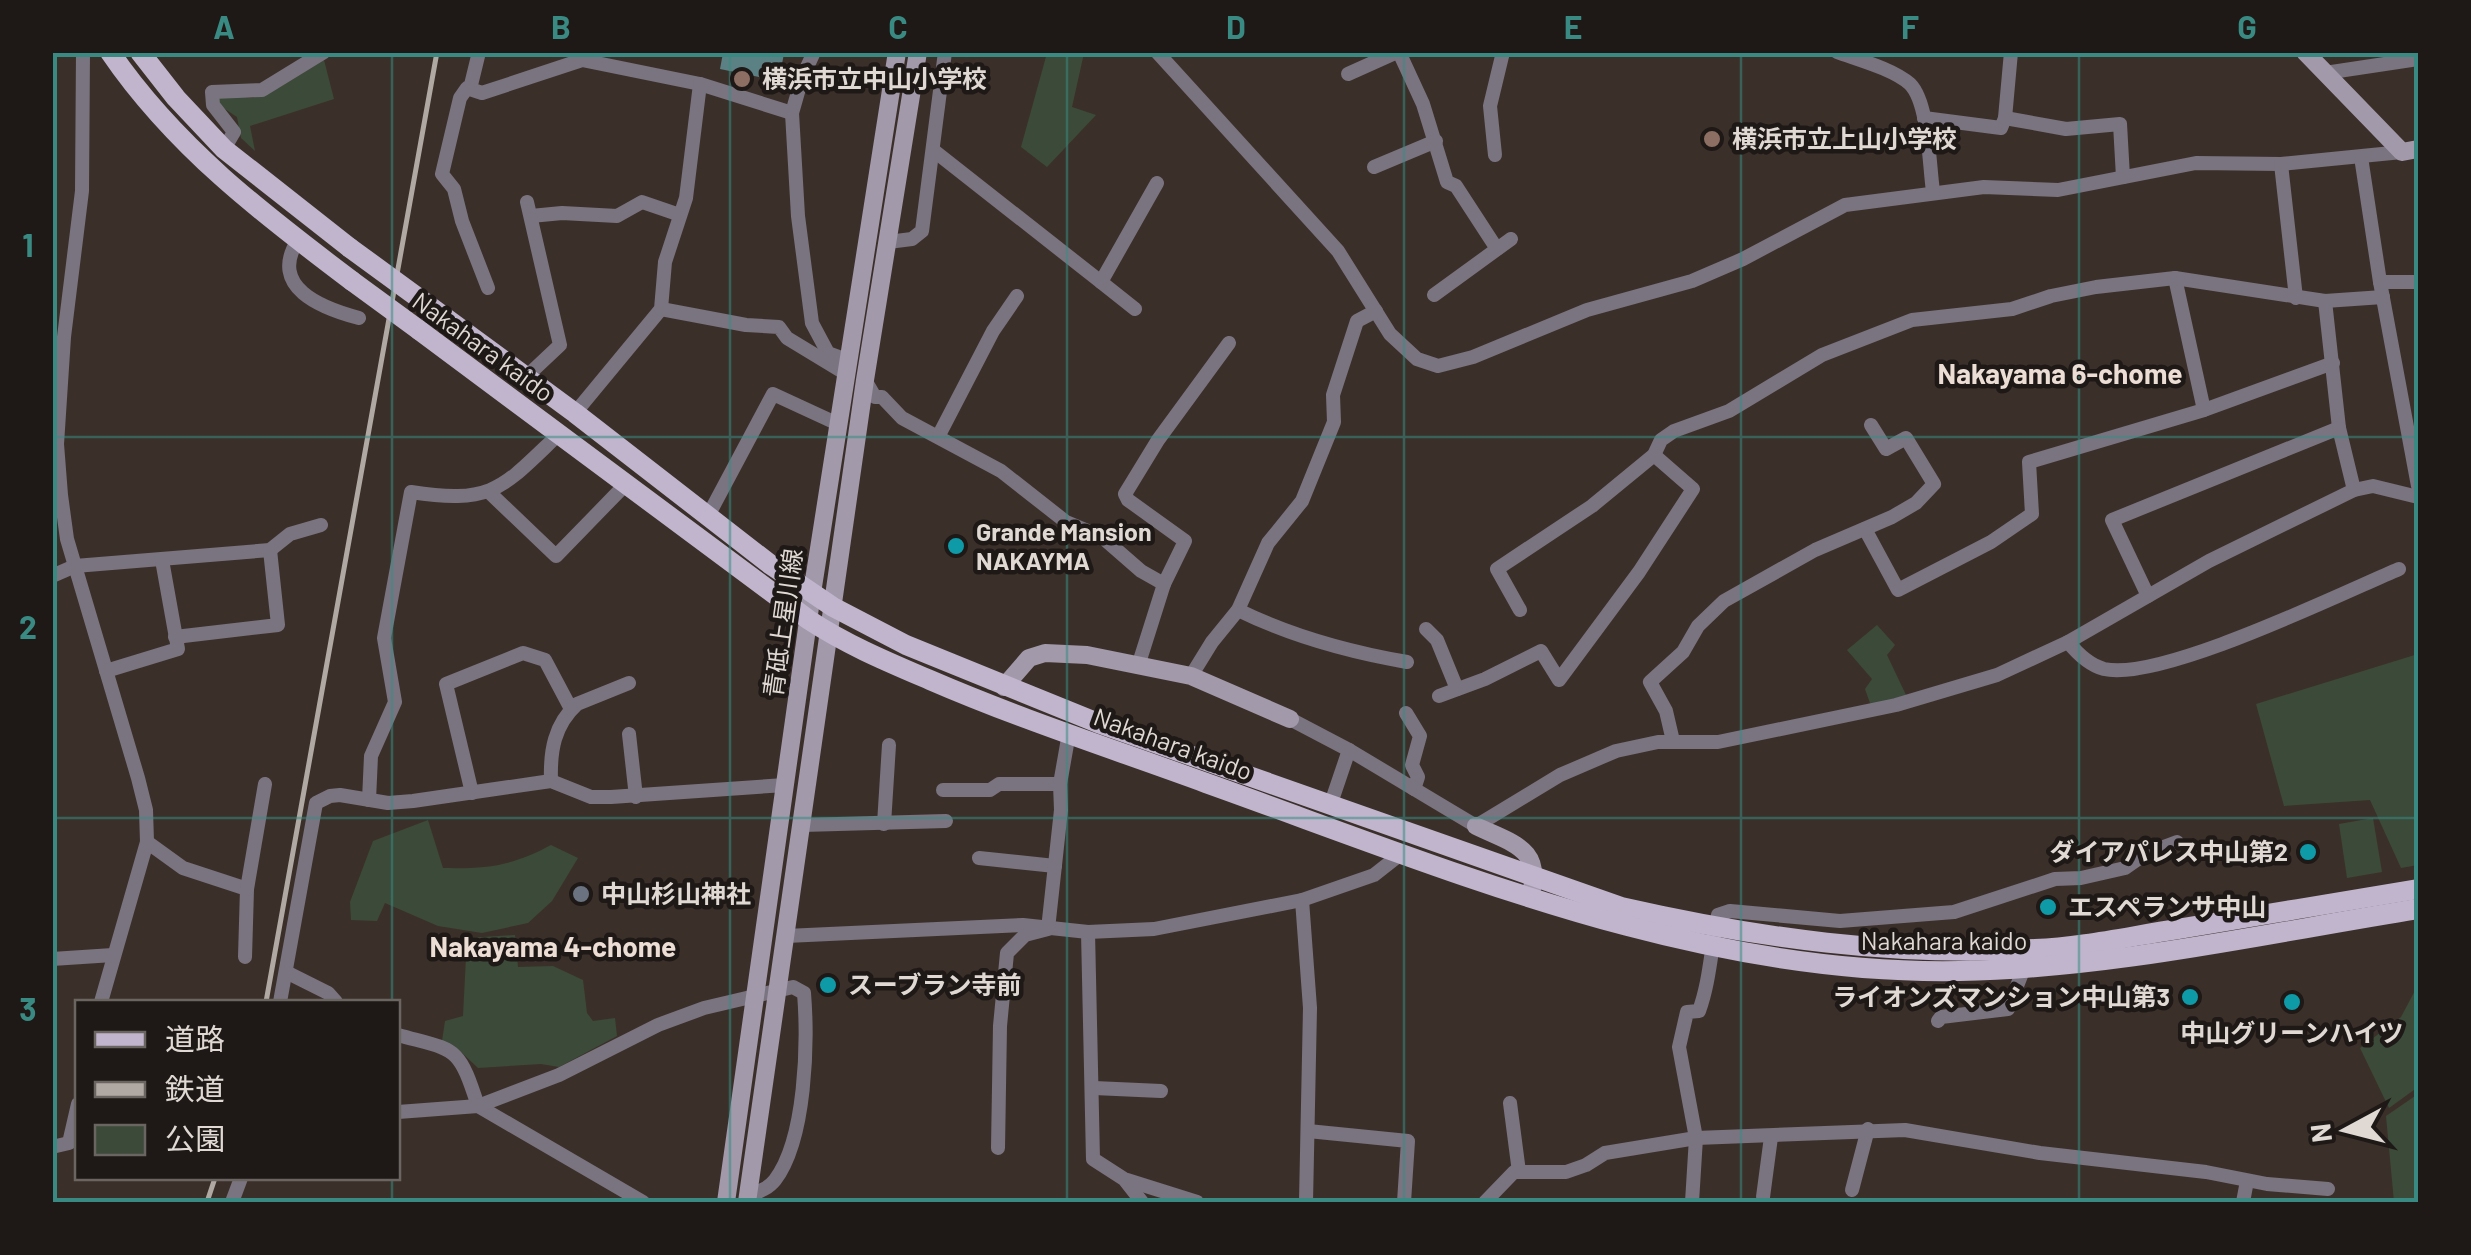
<svg xmlns="http://www.w3.org/2000/svg" width="2471" height="1255" viewBox="0 0 2471 1255" font-family="Barlow,'Noto Sans JP',sans-serif">
  <style>
    .green { fill: #3c4a39 }
    .water { fill: #5c8184 }
    .lines { fill: none; stroke-linecap: round; stroke-linejoin: round }
    .street { stroke: #7a7480; stroke-width: 14 }
    .secondary { stroke: #a299ab; stroke-width: 18 }
    .primary { stroke: #c0b5cd; stroke-width: 20 }
    .rail { stroke: #b0a8a3; stroke-width: 5 }
    .primary-bridge { stroke: #c0b5cd; stroke-width: 20 }
    .grid { fill: none; stroke: #398a82; stroke-width: 2.5; stroke-opacity: 0.55 }
    .education-dot { fill: #8d6e63; stroke: #1e1916; stroke-width: 4 }
    .culture-dot { fill: #0f9aa8; stroke: #1e1916; stroke-width: 4 }
    .worship-dot { fill: #6b7280; stroke: #1e1916; stroke-width: 4 }
    .labels { text-anchor: middle; stroke-width: 9; stroke-linejoin: round; paint-order: stroke }
    .poi-label { font-size: 25px; font-weight: bold; fill: #dfd8d3; stroke: #1e1916; text-anchor: start }
    .street-label { font-size: 25px; fill: #dfd8d3; stroke: #1e1916 }
    .neighbourhood-label { font-size: 28px; font-weight: bold; fill: #ecded5; stroke: #1e1916 }
    .neatline { fill: none; stroke: #398a82; stroke-width: 4 }
    .grid-label { font-size: 32px; text-anchor: middle; font-weight: bold; fill: #398a82 }
  </style>
  <rect width="100%" height="100%" fill="#3b3029"/>
  <g class="green">
    <path d="M1047,53h37l-12,54 24,8 -49,52 -26,-20z"/>
    <path d="M324,60l10,39 -84,27 5,25 -14,-13 -4,-21 -18,-12 -1,-9 35,2 25,-10z"/>
    <path d="M1877,625l18,20 -8,10 19,40 -35,11 -6,-17 7,-10 -25,-29z"/>
    <path d="M2418,654v211l-17,3 -31,-68 -86,6 -28,-102z"/>
    <path d="M2373,818l9,54 -35,6 -8,-54z"/>
    <path d="M428,820l15,48c44,1 69,-2 108,-23l27,13 -26,43 -24,22 -46,10 -44,-7 -53,-23 -8,18 -26,-1 -1,-18 23,-61z"/>
    <path d="M515,935l3,32 35,-1 30,14 4,33 6,8 22,-3 2,18 -58,31 -18,-3 -63,4 -18,-17 -18,-10 3,-20 18,-5 4,-78z"/>
    <path d="M2418,985v102l-29,21 -29,-60 41,-31z"/>
    <path d="M2418,1094v108h-24l-8,-86z"/>
  </g>
  <path class="water" d="M723,53h61l-5,28 -59,-12z"/>
  <g class="lines">
    <g class="street">
      <path d="M83,52l-1,139 -18,146 -7,107 4,51 6,44 71,239 8,32 1,32 -46,160"/>
      <path d="M479,52l-9,37 12,4 100,-33 118,24 -14,114 -21,64 -4,47 -86,104"/>
      <path d="M814,52l-12,26 -10,35 6,103 14,107 16,30 22,8"/>
      <path d="M1157,52l181,199 52,83 27,25 21,7 35,-9 114,-47 105,-29 51,-22 102,-54 139,-18 74,3 138,-27 85,1 121,-12"/>
      <path d="M1399,52l24,52 24,78 9,4 41,63"/>
      <path d="M1837,52c22,8 56,17 73,32 19,19 19,81 23,107"/>
      <path d="M2325,73l93,-14"/>
      <path d="M1348,74l49,-22"/>
      <path d="M700,84l92,29"/>
      <path d="M470,89l-3,-1 -7,10 -18,76 12,15 8,32 26,67"/>
      <path d="M1924,118l77,10 4,-10 6,-66"/>
      <path d="M2005,118l61,11 54,-5 3,53"/>
      <path d="M224,149l10,-17 -21,-27 -1,-13 50,-2 62,-38"/>
      <path d="M933,150l168,132"/>
      <path d="M1495,155l-5,-49 13,-54"/>
      <path d="M2361,157l19,125 38,204"/>
      <path d="M2281,164l15,134"/>
      <path d="M1374,167l62,-26"/>
      <path d="M531,216l31,-3 55,3 25,-14 38,13"/>
      <path d="M298,240c-30,47 23,68 61,78"/>
      <path d="M888,242l24,-3 10,-8 23,-179"/>
      <path d="M2175,278l29,132"/>
      <path d="M2380,282h37"/>
      <path d="M1434,295l77,-56"/>
      <path d="M2325,301l14,127 15,62"/>
      <path d="M661,309l85,16 33,2 8,11 61,37"/>
      <path d="M1135,309l-34,-27 56,-99"/>
      <path d="M526,377l34,-32 -33,-143"/>
      <path d="M865,380l10,17h7l20,21 99,53 65,51 36,15 39,34 23,13"/>
      <path d="M939,435l54,-104 24,-35"/>
      <path d="M490,493l66,63 70,-72"/>
      <path d="M708,516l65,-122 65,30"/>
      <path d="M1865,529l33,61 93,-48 41,-28 -3,-52 175,-52 129,-47"/>
      <path d="M52,576l23,-10 195,-16 20,-16 31,-9"/>
      <path d="M2148,596l-36,-76 227,-92"/>
      <path d="M1238,610c53,26 111,42 169,52"/>
      <path d="M1520,610l-23,-41 95,-63 62,-51 7,-15 13,-9 55,-20 93,-56 90,-35 100,-11 39,-13 45,-9 79,-9 150,23 58,-4"/>
      <path d="M1426,629l11,11 20,49"/>
      <path d="M175,637l103,-12 -8,-75"/>
      <path d="M2068,642c9,11 21,23 36,27 56,13 236,-75 295,-100"/>
      <path d="M1139,663l25,-79 21,-43 -57,-41 -3,-6 33,-54 71,-97"/>
      <path d="M106,671l72,-22 -16,-89"/>
      <path d="M1191,676l21,-34 26,-32 30,-67 34,-42 32,-79 -1,-27 24,-74 19,-10"/>
      <path d="M1439,696l46,-17 56,-28 18,29 80,-108 54,-83 -39,-34"/>
      <path d="M1406,713l14,23 -8,29 6,12 -4,12"/>
      <path d="M1290,719l59,31 127,76 84,-51 56,-24 42,-9h60l178,-37 101,-30 71,-33 141,-81 145,-71 19,-4 45,11"/>
      <path d="M629,734l7,63"/>
      <path d="M1673,741l-7,-30 -16,-29 33,-30 15,-26 26,-25 91,-51 77,-33 24,-14 18,-19 -28,-46 -20,11 -15,-24"/>
      <path d="M551,781c-1,-30 3,-56 26,-77l52,-21"/>
      <path d="M943,790h47l9,-6h61"/>
      <path d="M472,793l-26,-109 77,-31 22,7 26,49"/>
      <path d="M369,800l2,-44 24,-54 -11,-64 27,-146c83,13 92,-5 148,-58"/>
      <path d="M1330,806l19,-56"/>
      <path d="M884,824l5,-79"/>
      <path d="M802,825l144,-4"/>
      <path d="M147,842l36,26 64,21 -2,68"/>
      <path d="M979,858l76,8"/>
      <path d="M247,889l18,-105"/>
      <path d="M1302,900l8,108 -4,194"/>
      <path d="M1088,932l5,227 31,20 18,23"/>
      <path d="M786,936l237,-11 65,7 66,-3 148,-29 72,-25 28,-22"/>
      <path d="M52,959l61,-4"/>
      <path d="M286,972l42,21 8,9"/>
      <path d="M280,1002l36,-199 14,-7 10,-1 48,8 25,-2 138,-20 40,16h20l174,-12"/>
      <path d="M1938,1021l3,-4 67,-8 16,-41"/>
      <path d="M398,1035c58,16 60,9 80,71l165,96"/>
      <path d="M1094,1088l67,3"/>
      <path d="M1510,1103l9,69"/>
      <path d="M398,1112l80,-6 81,-31 99,-50 46,-17 89,-21 11,6c4,50 2,146 -29,187 -7,9 -17,12 -27,16"/>
      <path d="M1308,1131l100,10 -4,61"/>
      <path d="M52,1147l17,-4 9,-39"/>
      <path d="M998,1148l2,-122 7,-73 18,-18 23,-6 13,-119 -1,-26 9,-51"/>
      <path d="M1127,1180l70,22"/>
      <path d="M1852,1190l16,-61"/>
      <path d="M1763,1197l8,-60"/>
      <path d="M232,1202l9,-24"/>
      <path d="M1485,1202l29,-30h52l20,-7 19,-12 91,-15 209,-8 135,23 166,19 61,12 61,5"/>
      <path d="M1692,1202l4,-64 -17,-91 8,-35 12,-1c11,-30 12,-63 19,-96l12,-4 110,10 114,-9 101,-33 26,-1 44,-10 20,-14 32,-12"/>
      <path d="M2243,1202l4,-21"/>
    </g>
    <g class="secondary">
      <path d="M2305,52l97,100 16,-3"/>
      <path d="M1004,687l25,-29 16,-5 42,2 104,21 99,43"/>
      <path d="M1476,826c37,18 68,22 54,71"/>
      <path d="M726,1202l86,-609 85,-541"/>
      <path d="M747,1202l118,-822 53,-328"/>
    </g>
    <g class="primary">
      <path d="M110,52c64,94 153,162 242,229"/>
      <path d="M140,52l36,46 48,51 126,99"/>
      <path d="M424,302l151,111 196,152 62,42 73,38 192,78 523,184c136,31 274,50 414,42 48,-2 96,-13 143,-20 80,-13 160,-27 240,-40"/>
      <path d="M419,330l390,290c38,25 79,42 121,60 90,39 183,69 276,103 244,87 490,193 754,188 154,-3 307,-38 458,-62"/>
    </g>
    <g class="rail">
      <path d="M266,1002l171,-950"/>
      <path d="M207,1202l8,-24"/>
    </g>
    <g class="primary-bridge">
      <path d="M350,248l74,54"/>
      <path d="M352,281l67,49"/>
    </g>
  </g>
  <path class="grid" d="M392,52v950M730,52v1150M1067,52v1150M1404,52v1150M1741,52v1150M2079,52v1150M52,437h2366M52,818h2366M392,1178v24"/>
  <g class="education-dot">
    <circle cx="742" cy="79" r="10"/>
    <circle cx="1712" cy="139" r="10"/>
  </g>
  <g class="culture-dot">
    <circle cx="956" cy="546" r="10"/>
    <circle cx="2308" cy="852" r="10"/>
    <circle cx="2048" cy="907" r="10"/>
    <circle cx="828" cy="985" r="10"/>
    <circle cx="2190" cy="997" r="10"/>
    <circle cx="2292" cy="1002" r="10"/>
  </g>
  <circle class="worship-dot" cx="581" cy="894" r="10"/>
  <g class="labels">
    <g class="poi-label">
      <text x="762" y="88">横浜市立中山小学校</text>
      <text x="1732" y="148">横浜市立上山小学校</text>
      <text x="976" y="541">Grande Mansion<tspan x="976" dy="29">NAKAYMA</tspan></text>
      <text x="2288" y="861" text-anchor="end">ダイアパレス中山第2</text>
      <text x="601" y="903">中山杉山神社</text>
      <text x="2068" y="916">エスペランサ中山</text>
      <text x="848" y="994">スーブラン寺前</text>
      <text x="2170" y="1006" text-anchor="end">ライオンズマンション中山第3</text>
      <text x="2292" y="1042" text-anchor="middle">中山グリーンハイツ</text>
    </g>
    <g class="street-label">
      <text transform="translate(483 347) rotate(36)" y="9">Nakahara kaido</text>
      <text transform="translate(783 623) rotate(-82)" y="9">青砥上星川線</text>
      <text transform="translate(1173 744) rotate(20)" y="9">Nakahara kaido</text>
      <text x="1944" y="950">Nakahara kaido</text>
    </g>
    <g class="neighbourhood-label">
      <text x="2060" y="384">Nakayama 6-chome</text>
      <text x="553" y="957">Nakayama 4-chome</text>
    </g>
  </g>
  <rect width="2471" height="1255" fill="none" stroke="#1e1916" stroke-width="110"/>
  <rect x="75" y="1000" width="325" height="180" fill="#1e1916" stroke="#6b6562" stroke-width="2.5"/>
  <rect x="95" y="1032" width="50" height="15" fill="#c0b5cd" stroke="#6b6562" stroke-width="2.5"/>
  <text x="165" y="1050" font-size="30" fill="#dfd8d3">道路</text>
  <rect x="95" y="1082" width="50" height="15" fill="#b0a8a3" stroke="#6b6562" stroke-width="2.5"/>
  <text x="165" y="1100" font-size="30" fill="#dfd8d3">鉄道</text>
  <rect x="95" y="1125" width="50" height="30" fill="#3c4a39" stroke="#6b6562" stroke-width="2.5"/>
  <text x="165" y="1150" font-size="30" fill="#dfd8d3">公園</text>
  <g transform="translate(2346 1130) rotate(263)" stroke="#1e1916" stroke-width="8" paint-order="stroke">
  <path d="M0-8L18 38L0 25L-18 38Z" fill="#dfd8d3"/>
  <text y="-15" font-size="28" font-weight="bold" text-anchor="middle" fill="#dfd8d3">N</text>
  </g>
  <rect x="55" y="55" width="2361" height="1145" class="neatline"/>
  <g class="grid-label">
    <text x="224" y="39">A</text>
    <text x="561" y="39">B</text>
    <text x="898" y="39">C</text>
    <text x="1236" y="39">D</text>
    <text x="1573" y="39">E</text>
    <text x="1910" y="39">F</text>
    <text x="2247" y="39">G</text>
    <text x="28" y="257">1</text>
    <text x="28" y="639">2</text>
    <text x="28" y="1021">3</text>
  </g>
</svg>
